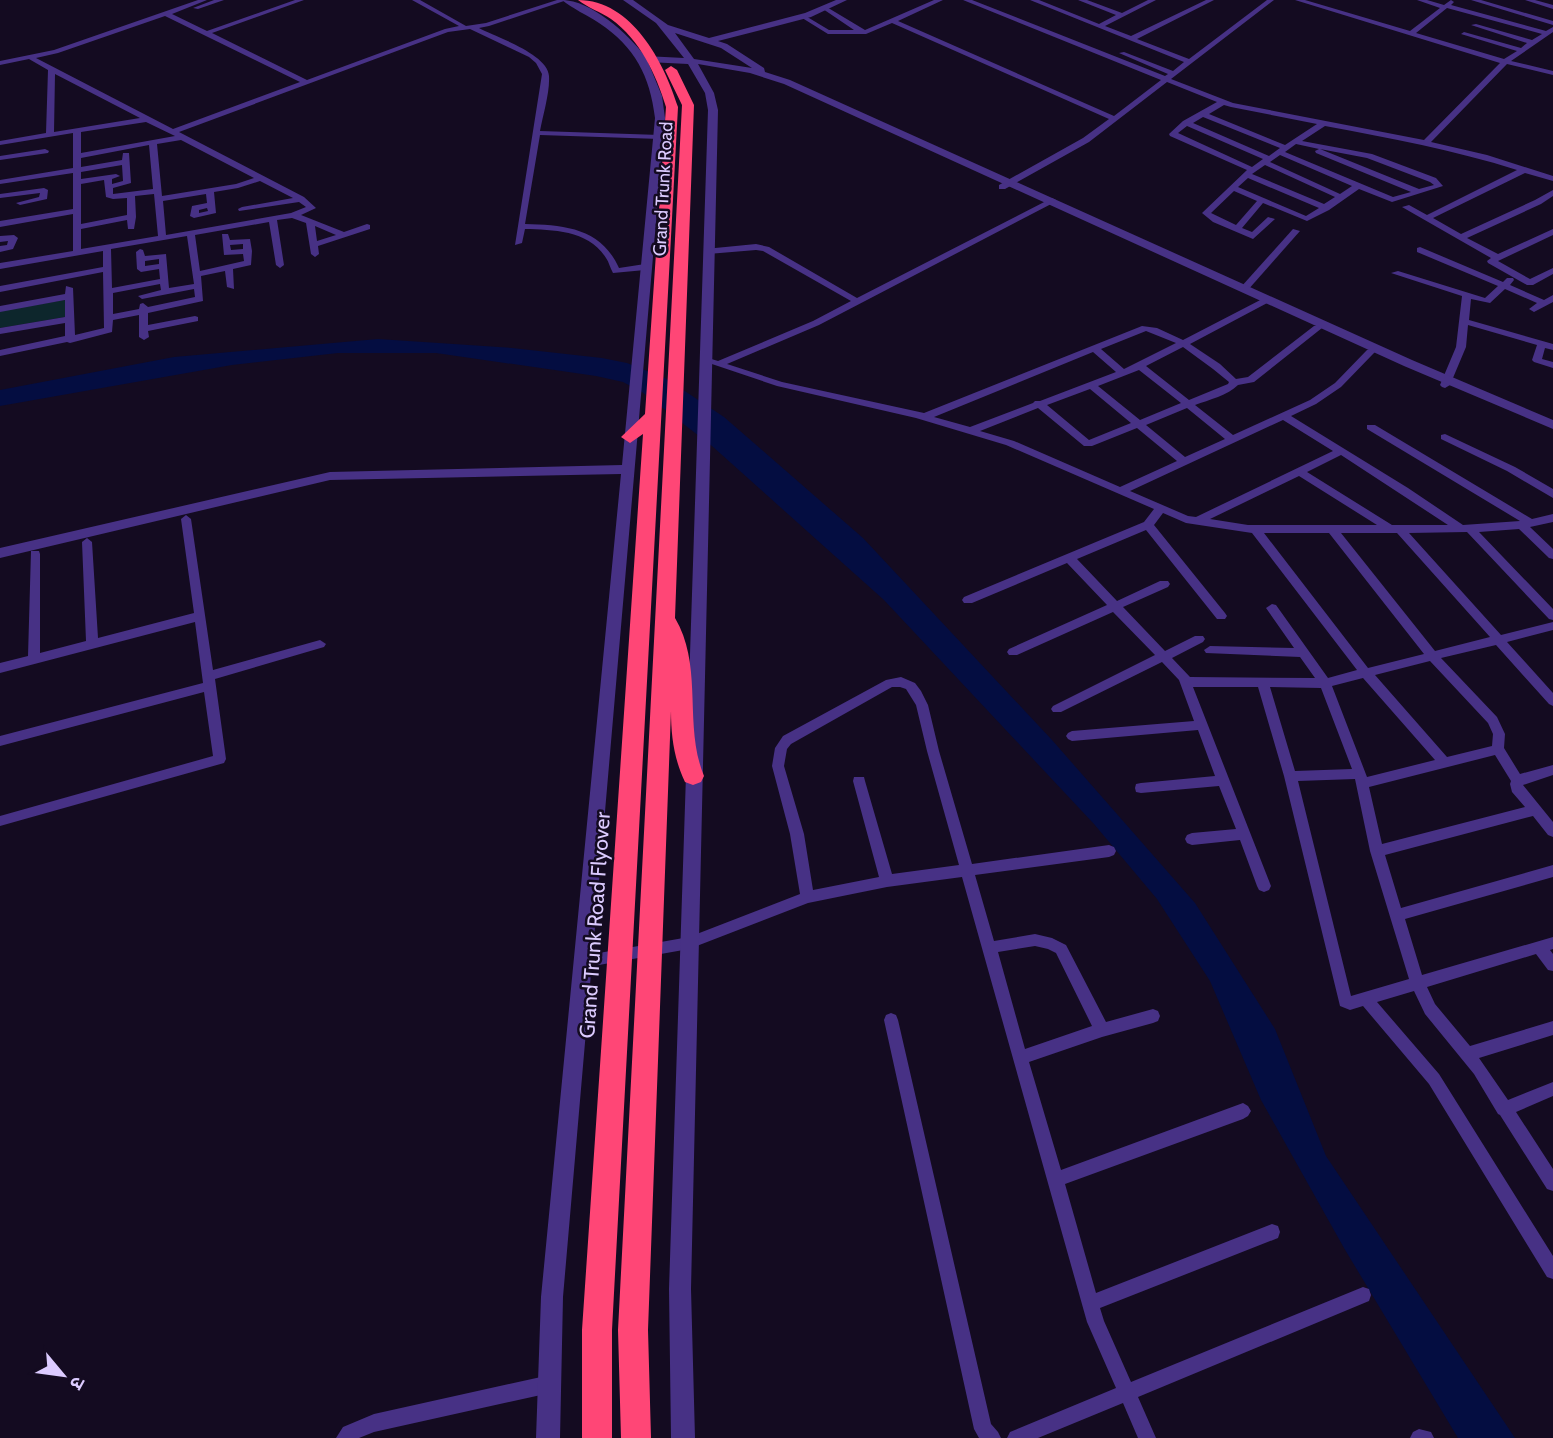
<svg xmlns="http://www.w3.org/2000/svg" width="1553" height="1438" viewBox="0 0 1553 1438" font-family="Cabin,'Noto Sans Devanagari',sans-serif">
  <style>
    .green { fill: #0d262c }
    .water { fill: #040d41 }
    .lines { fill: none; stroke-linecap: round; stroke-linejoin: round }
    .minor { fill: #473185; fill-rule: evenodd }
    .tertiary { fill: #473185; fill-rule: evenodd }
    .motorway { fill: #ff4676; fill-rule: evenodd }
    .labels { text-anchor: middle; stroke-width: 5; stroke-linejoin: round; paint-order: stroke }
    .far-street-label { font-size: 18px; fill: #dccbff; stroke: #140b21 }
    .street-label { font-size: 21px; fill: #dccbff; stroke: #140b21 }
  </style>
  <rect width="100%" height="100%" fill="#140b21"/>
  <path class="green" d="M65,300v17l-65,11v-17z"/>
  <path class="water" d="M378,339l134,9 90,10 25,5 38,15 59,39 139,121 189,202 143,163 80,126 51,127 189,282h-57l-114,-190 -83,-148 -51,-119 -53,-82 -63,-75 -210,-224 -172,-154 -70,-54 -19,-10 -27,-6 -160,-23h-98l-106,12 -232,41v-16l174,-33z"/>
  <g class="lines">
    <g class="minor">
      <path d="M198,0h9l-35,14 35,17 88,-31h9l-92,33 95,47 138,-51 14,-3 -47,-26h8l46,26 20,-3 71,-23h10l-78,26 -10,2c17,9 69,26 70,48 1,16 -6,39 -9,55l120,4 4,2 -4,2 -120,-4 -15,89c40,1 76,4 94,44l26,-4 4,3 -4,3 -32,3c-3,-5 -4,-11 -7,-15 -17,-28 -53,-28 -81,-29l-3,14 -7,2 27,-171 -6,-11 -7,-6 -59,-28 -22,3 -269,100 125,65 12,11 -15,7 43,17 23,-8 3,1v4l-52,17 1,8 -4,3 -4,-3 -5,-31 -14,-5 -15,2 7,45 -4,3 -4,-3 -7,-43 -74,13 5,36 44,-10 -1,-7 -19,1 -2,-21h6l2,6 20,-1 2,12 -1,14 -18,4 1,20 -7,-2 -2,-16 -24,5 2,25 -55,12v12l47,-9 3,1v4l-50,10 1,6 -5,3 -5,-3v-22l-26,5 -1,12 -42,11 -3,-1 -67,14v-6l65,-14v-13l-65,11v-6l65,-11v-17l-65,12v-6l65,-12 1,-8 7,2 2,47 29,-7 -1,-56 -103,20v-6l103,-19v-16l-103,18v-6l73,-12v-37l-73,13v-6l73,-12v-36l-73,11v-4l73,-12v-35l-73,12v-4l46,-8 2,-63 -19,-11 -29,6v-4l54,-11zM165,16l135,66 -127,47 -137,-71 22,-5zM55,74l85,44 -86,14zM146,122l29,14 -94,17v-21zM181,140l73,38 -18,6 -74,12 -5,-52zM149,145l4,44 -40,5v-6l18,-5 -2,-30h-6l-1,7 -41,7v-9zM122,165l1,16 -11,3v-5l8,-3 -4,-2 -35,5v-7zM104,180l2,17 7,2 14,-1v17l-46,9v-40zM260,181l33,17 -51,9 -4,2 1,2 60,-9 7,5 -15,6 -125,22 -3,-34 43,-7 1,9 -15,3 -2,10 4,2 22,-5 -2,-21 24,-4zM154,194l4,42 -77,13v-20l46,-9 1,9h6l2,-12 -1,-21zM207,208l1,3 -9,2v-3zM315,226l21,9 -19,6zM187,236l7,48 -25,4 -3,-34 -21,2 -2,-6 -3,-1 -4,3 1,17 4,3 18,-3 1,10 -48,9 -1,-39zM243,244v5l-12,1 -1,-5zM159,259v5l-14,2v-5zM160,284l1,6 -23,6 4,3 52,-10 1,8 -47,10 -5,-4 -3,1 -1,5 -26,5v-21z"/>
      <path d="M214,0h10l-26,9 -5,-1z"/>
      <path d="M934,0h9l-45,21 216,95 47,-36 -198,-80h9l193,76 3,-2 -49,-21 5,-1 49,19 11,-9 -154,-62h9l60,24 17,-9 -38,-15h9l35,13 26,-13h8l-51,26 26,10 75,-36h8l-77,39 52,20 78,-59h7l-103,79 62,24 191,37 76,-77 -205,-63h10l105,31 30,-23 -23,-8h10l17,5 7,-5 3,2 -3,3 95,26 7,-4v5l-42,29 42,10v4l-46,-11 -76,78 56,13 66,21v5l-28,-8 -92,45 28,16 74,-34 18,-10v6l-12,8 -74,34 31,16 55,-25v6l-55,26 32,18 23,-11v6l-20,11h-6l-39,-22 -1,-2 4,-3 -89,-51 7,-2 18,10 90,-45c-63,-20 -127,-32 -192,-44l-23,15 70,13 64,24 7,8 -51,16 -33,-13 -30,21 -22,11 -44,-18 -21,25 10,4 16,-15 7,2 -22,20 -40,-17 -11,-9 45,-43 -77,-34 -1,-2 14,-13 34,-19 -50,-20 -78,60 -84,47h-6v-4l84,-47 26,-19 -217,-96 -26,11h-38l-29,-18 5,-1 25,15h25l-31,-21 -1,-1 3,-2 40,24zM1447,8l95,26 -10,6 -56,-16 -5,1 56,18 -6,5 -57,-16 -3,2 56,17 -13,8 -88,-26zM1224,105l7,2 86,17 -32,21 -76,-31zM1203,117l77,31 -11,8 -76,-33zM1187,126l76,33 -11,8 -74,-34zM1296,144l23,5 -4,2 1,2 95,39 -18,5 -108,-45zM1320,149l47,9 63,24 4,3 -15,4zM1280,155l72,31 -12,8 -70,-32zM1265,165l70,32 -11,7 -72,-30zM1248,178l71,30 -13,8 -68,-29zM1234,191l23,10 -21,24 -25,-12z"/>
      <path d="M1471,0h10l72,21v4z"/>
      <path d="M1525,0h10l18,5v4z"/>
      <path d="M45,149l4,2 -1,2 -48,7v-4z"/>
      <path d="M44,188l4,2 -1,9 -27,6 -4,-2 23,-6 1,-4 -40,5v-4z"/>
      <path d="M1052,198l4,2 -1,2 -236,123 -92,39 55,18 142,31 218,-87 15,2 26,12 85,-44 4,3 -1,2 -81,43 30,20 16,15 12,-2 66,-51h6l2,2 -68,54 -16,3c-10,10 -29,15 -43,20l38,30 77,-35 25,-17 32,-33 3,-1 5,3 -2,2 -32,33 -25,17 -25,12 117,72 55,37 57,-4 -153,-92v-4h8l157,94 21,-5v8l-23,5 23,22v10l-4,-1 -30,-29 -40,3 74,77v11l-4,-1 -82,-87 -58,1 92,102 52,-13v8l-46,12 46,51v13l-4,-2 -53,-59 -55,13 56,59 8,17 -1,14 16,26 33,-9v10l-30,10 30,37v15l-5,-2 -15,-19 -148,39 16,53 152,-43v12l-148,42 17,56 131,-38v12l-3,1 3,4v17l-5,-1 -12,-16 -109,33 8,17 35,42 83,-25v14l-74,23 29,42 45,-18v14l-37,16 37,57v22l-6,-2 -47,-74 -2,-1 -24,-40 -49,-60 -11,-23 -37,11 62,72 114,182v23l-6,-2 -118,-193 -66,-78 -13,4 -10,-4 -56,-230 -26,-89h-65l78,199 -2,4 -5,2 -5,-2 -2,-4 -17,-46 -48,5 -5,-2 -2,-4 2,-4 5,-2 44,-4 -17,-43 -78,7 -5,-1 -1,-4 1,-4 5,-1 74,-7 -17,-46 -126,11 -4,-2 -2,-3 2,-3 4,-2 122,-10 -15,-41 -17,-18 -101,50h-8l-2,-3 2,-3 102,-51 -42,-43 -96,43h-8l-2,-3 2,-3 98,-44 -40,-42 -95,40h-8l-2,-3 2,-3 180,-75 10,-13 -148,-64 -90,-27 -139,-32 -77,-26 5,-3 13,4 95,-40 38,-20 -88,-50 -7,-1 -48,4 -4,-3 1,-2 51,-5 13,3 88,51zM1146,331l30,12 -52,26 -23,-20zM1183,347l30,22 16,13 -1,2 -39,16 -43,-34zM1093,352l23,20 -76,29h-5l-2,2 -63,24 -36,-10zM1139,370l42,33 -41,17 -42,-34zM1090,389l41,34 -42,17 -42,-35zM1038,408l46,38h8l45,-18 40,33 -57,26 -106,-46 -34,-10zM1187,408l38,31 -40,18 -39,-32zM1283,420l50,31 -137,66 -8,-1 -58,-25zM1341,455l107,70h-56l-85,-53zM1299,476l78,49h-129l-38,-6zM1163,513l23,10 66,10 105,137 -29,8 -52,-73 -4,-1 -6,4 28,40 -84,-2 -6,4 2,3 94,4 15,21 -125,-1 -18,-19 31,-16 2,-3 -2,-3h-8l-30,15 -42,-44 45,-20 2,-3 -2,-3h-8l-43,20 -40,-42 69,-29 71,89h8l2,-3 -2,-3 -71,-88zM1264,533h65l95,121 -56,14zM1341,533h56l93,104 -55,14zM1430,661l58,62 5,11 -1,12 -45,11 -72,-82zM1363,678l72,82 -68,17 -35,-91zM1270,687l51,1 31,81 -57,2zM1495,755l16,26 -1,3 2,8 13,15 -143,37 -13,-57zM1355,779l15,72 39,128 -58,17 -53,-215z"/>
      <path d="M1293,229l7,2 -53,60h-6v-4z"/>
      <path d="M14,235l4,3 -5,11 -13,3v-6l7,-1 1,-4 -8,1v-6z"/>
      <path d="M1420,247l83,35 4,-4h6l1,2 -4,5 34,15 9,-5v7l-19,10 -5,-3 8,-6 -32,-14 -15,14 -19,-4 -2,21 84,24v6l-8,-2 -3,11 11,3v6l-19,-6 -2,-2 5,-15 -69,-20 -2,22 -16,38 -5,3 -3,-1 -2,-2 16,-38 6,-51 -71,-23 7,-2 87,27 13,-12 -81,-34v-4z"/>
      <path d="M1445,434l70,33 38,22v9l-46,-27 -66,-32v-4z"/>
      <path d="M186,515l5,4 22,151 107,-30 6,4 -2,3 -109,32 11,80 -2,4 -224,63v-10l213,-60 -9,-64 -204,54v-10l203,-53 -8,-61 -195,51v-10l28,-7 3,-105h8l1,3v99l46,-12 -4,-99 5,-4 5,4 6,96 96,-25 -13,-94z"/>
      <path d="M901,677l14,6 6,8 7,14 11,46 33,113 137,-19 5,2 2,4 -2,4 -5,2 -134,18 19,66 41,-7 17,4 14,7 40,77 47,-13 5,2 2,5 -2,5 -5,2 -51,14 -73,25 32,108 182,-67 5,3 3,5 -3,5 -5,3 -178,65 31,109 176,-69 6,2 2,6 -2,6 -178,70 4,13 27,61 232,-95 6,2 2,6 -2,6 -231,96 18,41h-18l-15,-35 -85,35h-31l3,-6 106,-44 -29,-66 -125,-445 -75,10 -79,16 -119,46 -107,19 -5,-1 -2,-5 2,-5 5,-1 107,-19 111,-43 -10,-60 -18,-68 3,-18 8,-12 103,-56zM892,687h8l6,2 10,16 11,46 32,114 -67,9 -27,-93 -1,-4h-10l-1,4 26,96 -66,13 -9,-56 -20,-68 3,-17 4,-5zM1035,946l13,3 8,4 36,73 -67,23 -27,-97z"/>
      <path d="M891,1013l5,2 2,5 93,404 7,8 3,6h-22l-5,-9 -90,-409 2,-5z"/>
      <path d="M550,1375l6,3 3,6 -3,6 -6,3 -176,39 -15,6h-23l7,-11 31,-13z"/>
      <path d="M1419,1429l12,3 3,6h-24l3,-6z"/>
    </g>
    <path class="tertiary" d="M562,0c29,0 66,34 83,56l39,2 -28,-35 -33,-23h10l35,25 41,13 96,-25 31,-13h11l-36,17 -93,24 9,3 37,24 1,4 25,8 622,280 141,60v9l-149,-63 -620,-282 -34,-11 -52,-9 16,29 4,17 -27,1179 4,149h-24l-2,-149 39,-1179 -3,-17 -17,-29 -40,-2 14,34 3,22 -102,1179 -3,141h-24l5,-141 80,-823 -291,6 -330,78v-10l330,-76 292,-7 33,-347c-5,-42 -20,-71 -56,-95 -12,-8 -26,-14 -37,-23zM675,33l46,15 31,20 -58,-9z"/>
    <g class="motorway">
      <path d="M578,0c54,0 86,62 100,107l-66,1223v108h-30v-108l61,-896 -13,9 -9,-6 24,-23 21,-307c-10,-33 -26,-67 -55,-88 -10,-7 -23,-11 -33,-19z"/>
      <path d="M671,66l6,4 17,35 -19,513c29,49 8,107 29,158l-3,6 -8,3 -8,-3c-11,-23 -14,-46 -14,-71l-23,619 3,108h-30l-3,-108 64,-1225 -17,-35z"/>
    </g>
  </g>
  <g class="labels">
    <g class="far-street-label">
      <text transform="translate(663 189) rotate(-87)" y="6">Grand Trunk Road</text>
    </g>
    <g class="street-label">
      <text transform="translate(595 925) rotate(-86)" y="7">Grand Trunk Road Flyover</text>
    </g>
  </g>
  <g transform="translate(63 1375) rotate(119)" stroke="#140b21" stroke-width="5" paint-order="stroke">
  <path d="M0-5L12 26L0 18L-12 26Z" fill="#dccbff"/>
  <text y="-10" font-size="19" font-weight="bold" text-anchor="middle" fill="#dccbff">उ</text>
  </g>
</svg>
